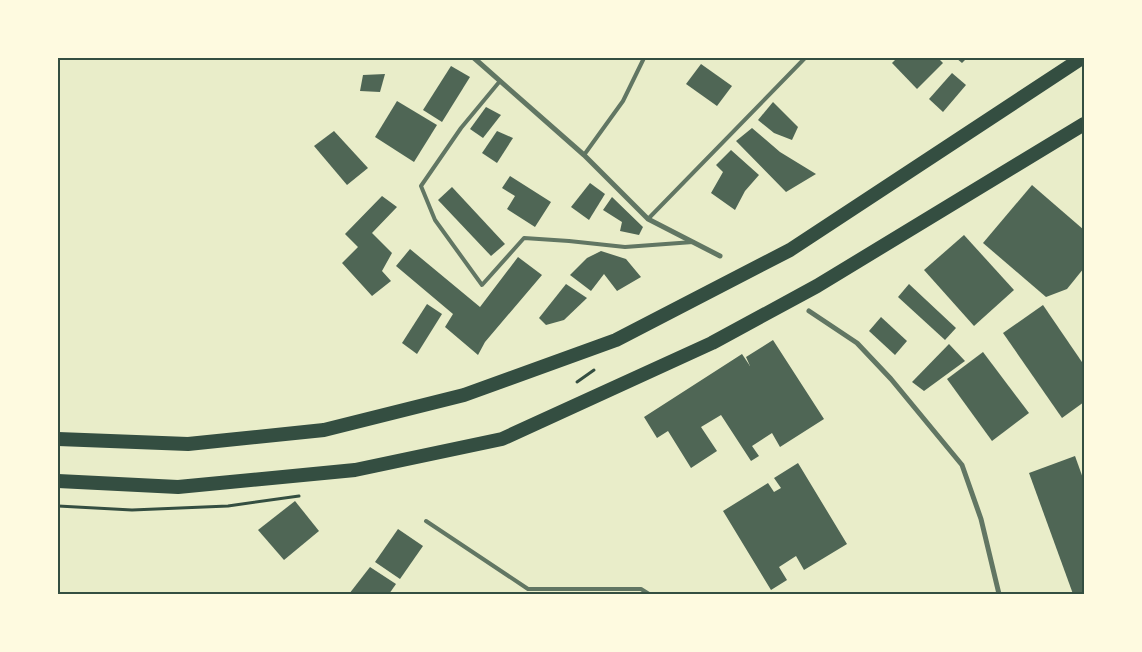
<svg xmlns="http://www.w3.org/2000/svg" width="1142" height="652" viewBox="0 0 1142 652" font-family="'Titillium Web',sans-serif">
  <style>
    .building { fill: #4f6655 }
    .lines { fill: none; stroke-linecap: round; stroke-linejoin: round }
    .path { stroke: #344e41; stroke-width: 3 }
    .service { stroke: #617663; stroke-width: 4 }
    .minor { stroke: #617663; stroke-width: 5 }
    .trunk { stroke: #344e41; stroke-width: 14 }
    .neatline { fill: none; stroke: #344e41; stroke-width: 2 }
  </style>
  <rect width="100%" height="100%" fill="#e9edc9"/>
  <g class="building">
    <path d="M897,58h41l5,5 -26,26 -25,-26z"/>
    <path d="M956,58h11l-5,5z"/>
    <path d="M701,64l31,22 -15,20 -31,-22z"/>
    <path d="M451,66l19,11 -28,45 -19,-12z"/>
    <path d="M952,73l14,12 -23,27 -14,-13z"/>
    <path d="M385,74l-5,18 -20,-1 3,-16z"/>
    <path d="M397,101l40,24 -23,37 -39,-25z"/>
    <path d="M773,102l25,25 -6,13 -18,-7 -16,-13z"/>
    <path d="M486,107l15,8 -18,23 -13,-9z"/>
    <path d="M752,128l28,24 36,22 -30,18 -50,-51z"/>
    <path d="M334,131l34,37 -21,17 -33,-39z"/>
    <path d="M497,131l16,7 -16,25 -15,-10z"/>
    <path d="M731,150l28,25 -14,16 -10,19 -24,-17 12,-21 -7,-7z"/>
    <path d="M510,176l41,26 -16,25 -28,-18 8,-13 -13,-8z"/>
    <path d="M590,183l15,11 -16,26 -18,-13z"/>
    <path d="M1032,185l52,45v38l-17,21 -21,8 -63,-54z"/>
    <path d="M452,187l53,57 -14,12 -53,-56z"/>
    <path d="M382,196l15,11 -25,26 20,20 -10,18 9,10 -19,15 -30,-33 16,-16 -13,-13z"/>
    <path d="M612,197l31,30 -4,8 -19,-4 2,-9 -19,-12z"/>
    <path d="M964,235l50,55 -40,36 -50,-56z"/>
    <path d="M410,249l70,58 38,-50 24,18 -57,67 -7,13 -33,-28 8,-13 -57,-48z"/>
    <path d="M601,251l25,8 15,18 -24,14 -13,-17 -13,17 -21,-16 17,-17z"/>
    <path d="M566,284l21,14 -23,22 -18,5 -7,-7z"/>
    <path d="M909,284l47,44 -11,12 -47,-43z"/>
    <path d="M427,304l15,10 -25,40 -15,-11z"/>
    <path d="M1043,305l41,60v37l-22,16 -59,-85z"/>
    <path d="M881,317l26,24 -12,14 -26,-24z"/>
    <path d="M773,340l51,79 -44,28 -8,-14 -20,13 7,10 -8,5 -30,-46 -20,12 16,24 -26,17 -23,-37 -11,7 -13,-21 98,-63 8,12 -4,-9z"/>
    <path d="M949,344l16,17 -41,30 -12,-9z"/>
    <path d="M983,352l46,61 -37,28 -45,-62z"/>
    <path d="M1075,456l9,25v113h-11l-44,-121z"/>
    <path d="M798,463l49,81 -43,26 -8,-14 -17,11 8,13 -16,10 -48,-79 45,-28 6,9 7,-4 -7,-10z"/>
    <path d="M295,501l24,30 -35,29 -26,-30z"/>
    <path d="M398,529l25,17 -23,33 -25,-17z"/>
    <path d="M370,567l26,17 -7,10h-40z"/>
  </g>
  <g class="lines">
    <g class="path">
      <path d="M577,382l17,-12"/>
      <path d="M58,506l74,4 96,-4 71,-10"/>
    </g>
    <g class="service">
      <path d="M500,81l-39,47 -40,58 14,34 47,65 42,-47 45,3 56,6 68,-5"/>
      <path d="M584,155l39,-54 21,-43"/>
      <path d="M648,219l157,-161"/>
      <path d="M426,521l102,68h113l8,5"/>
    </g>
    <g class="minor">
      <path d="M474,58l110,97 64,64 72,37"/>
      <path d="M809,311l48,32 34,36 71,86 19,54 18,75"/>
    </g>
    <g class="trunk">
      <path d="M58,439l130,5 136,-14 140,-35 152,-55 174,-90 292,-192"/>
      <path d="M58,481l120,6 177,-17 147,-31 210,-96 105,-57 267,-162"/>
    </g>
  </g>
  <rect width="1142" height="652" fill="none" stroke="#fefae0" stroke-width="118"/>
  <rect x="59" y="59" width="1024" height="534" class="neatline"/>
</svg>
